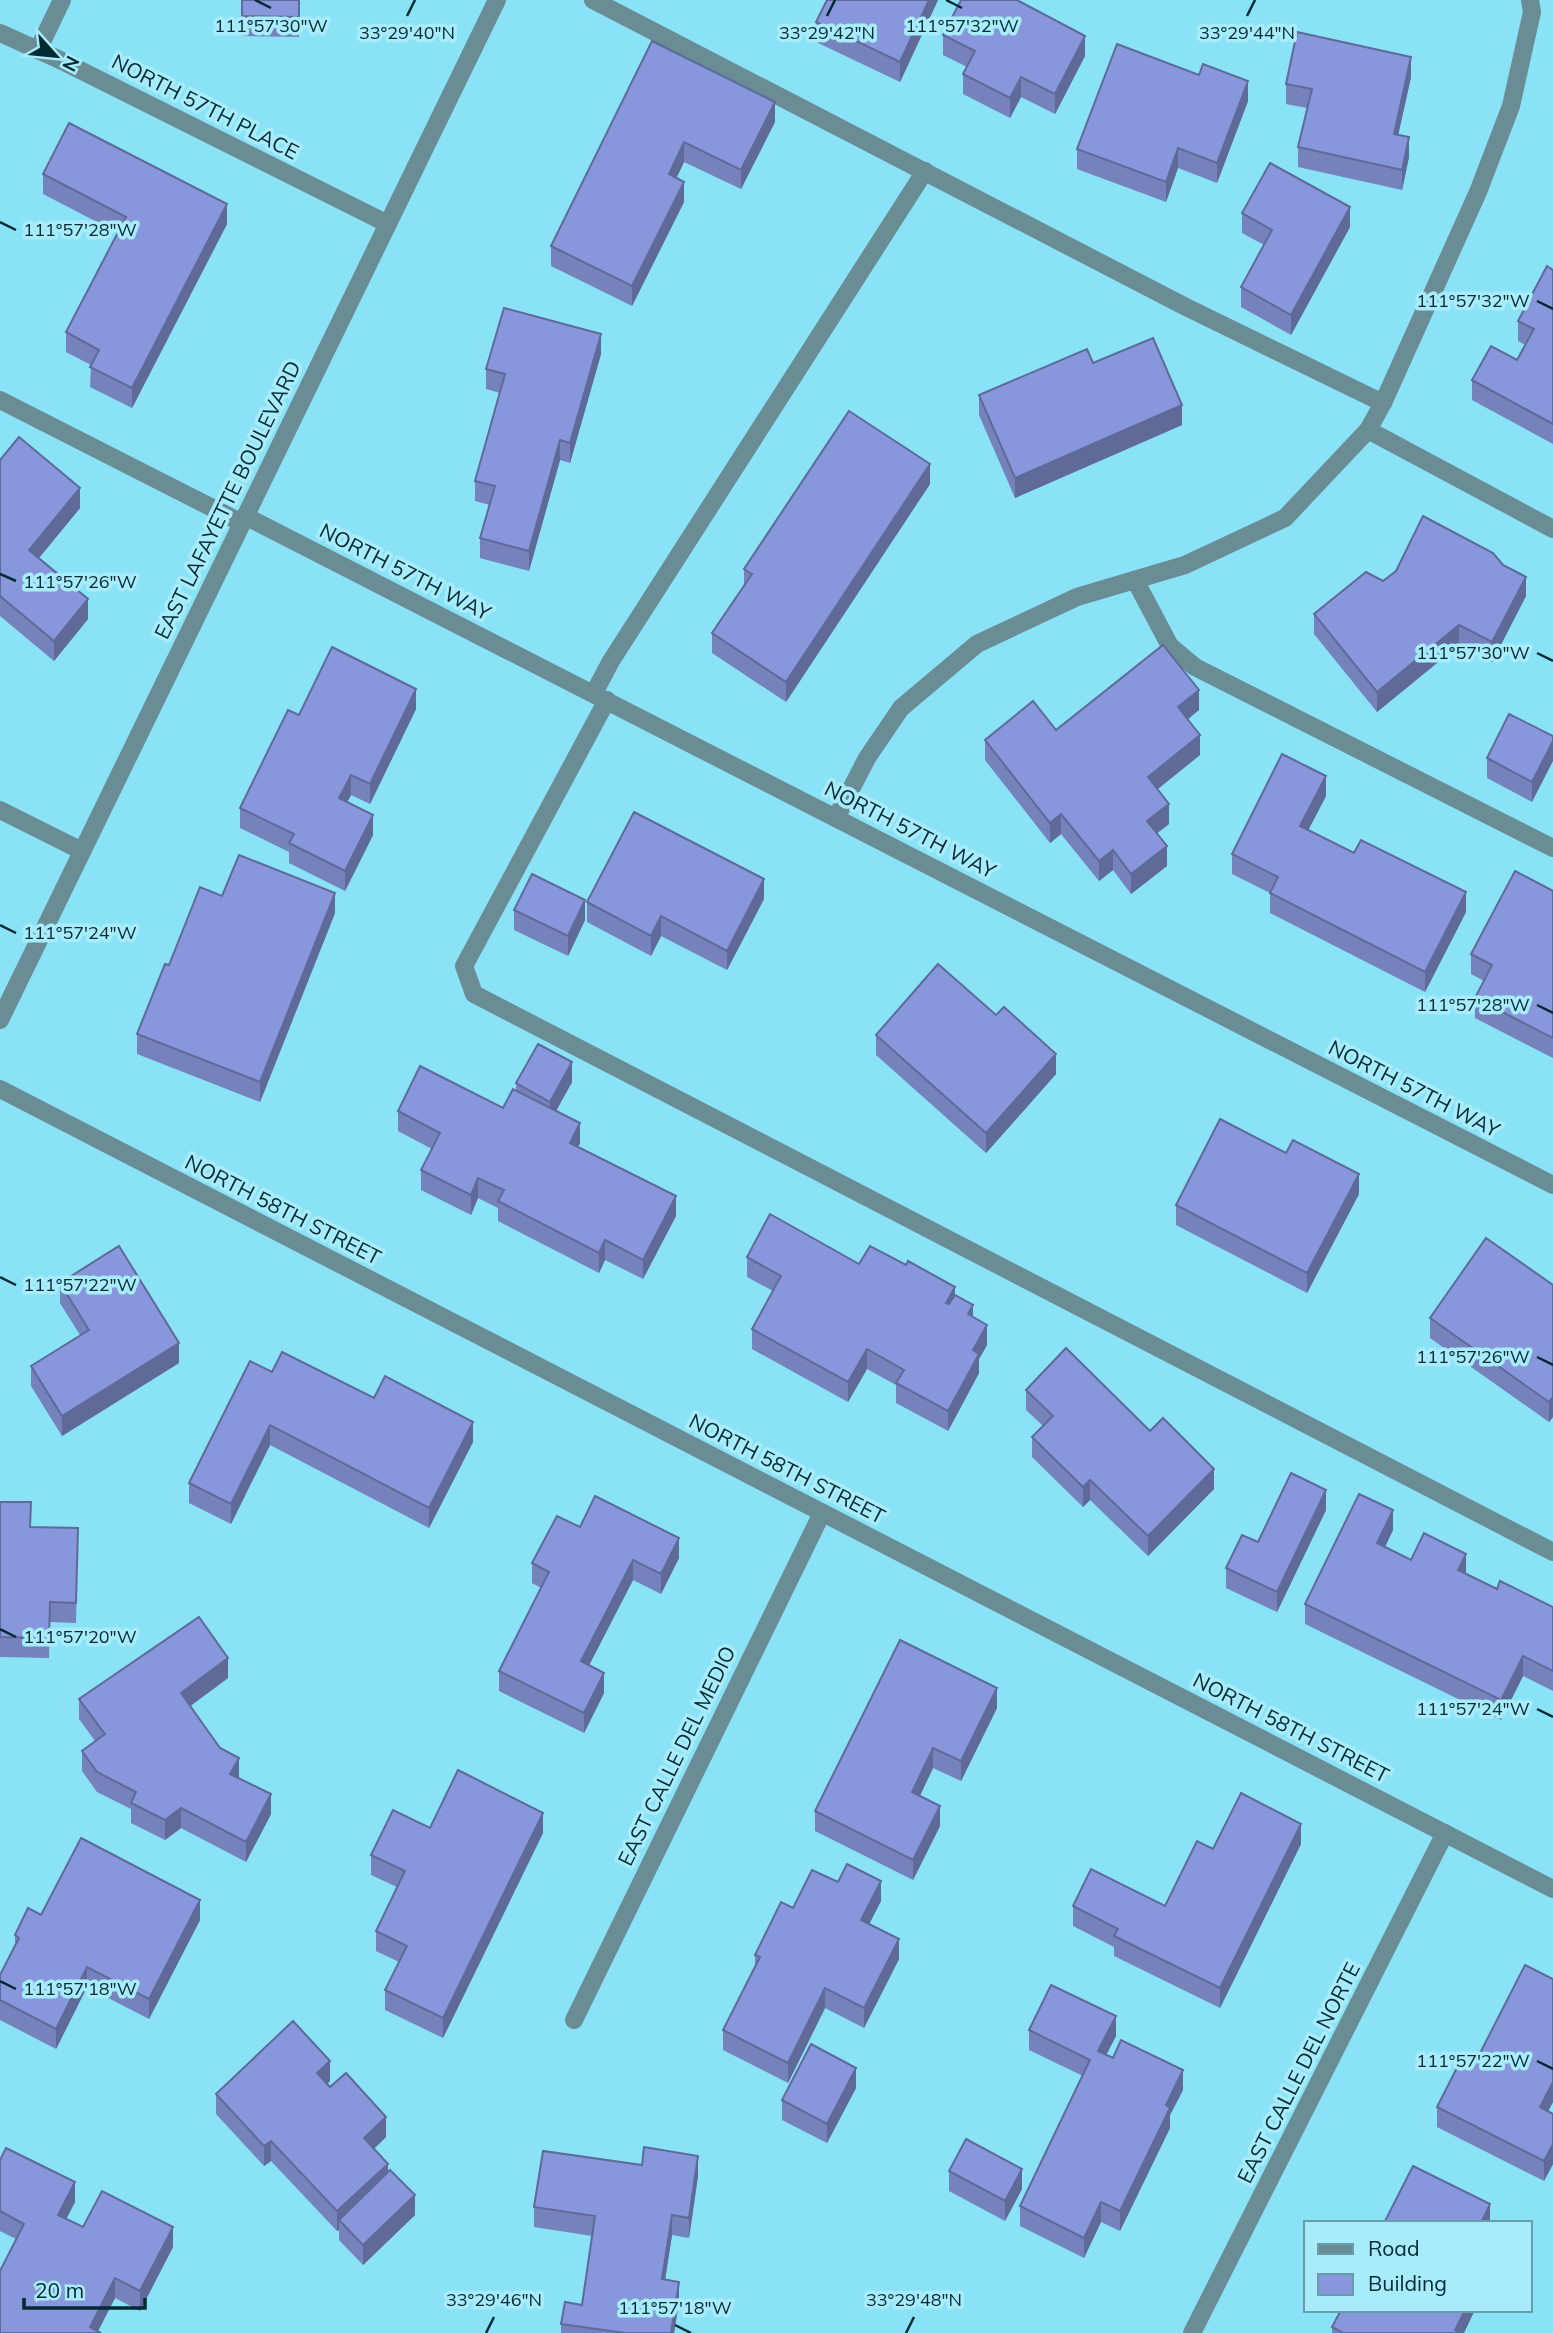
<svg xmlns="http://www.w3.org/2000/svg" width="1553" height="2333" viewBox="0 0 1553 2333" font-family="Mulish,sans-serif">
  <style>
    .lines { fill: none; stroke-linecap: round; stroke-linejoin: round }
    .minor { stroke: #6a8c94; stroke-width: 18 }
    .wall { fill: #7582bc }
    .shaded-wall { fill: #5f6a99 }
    .building { fill: #8897db; stroke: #5f6a99; stroke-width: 2 }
    .ticks { fill: none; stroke: #022a32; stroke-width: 2.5 }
    .labels { text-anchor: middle; stroke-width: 7; stroke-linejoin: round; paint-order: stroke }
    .street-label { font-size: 21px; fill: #022a32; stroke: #a8ecfc }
    .ticks-label { font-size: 18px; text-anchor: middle; fill: #022a32; stroke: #a8ecfc; stroke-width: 7; stroke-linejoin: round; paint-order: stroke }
  </style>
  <rect width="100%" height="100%" fill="#89e2f6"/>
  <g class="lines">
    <g class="minor">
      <path d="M593,0l593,307 197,96"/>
      <path d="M0,33l60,27 328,164"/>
      <path d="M38,50l24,-50"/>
      <path d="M0,400l242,123"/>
      <path d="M1368,430l185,99"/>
      <path d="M245,516l1308,669"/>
      <path d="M1135,580l35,66 25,21 358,181"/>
      <path d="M594,693l17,-32 314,-490"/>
      <path d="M607,700l-143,266 10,28 1079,558"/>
      <path d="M0,810l82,41"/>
      <path d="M836,818l31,-60 34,-50 76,-64 100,-47 108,-32 100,-47 83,-88 15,-27 95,-211 33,-86 21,-94 -2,-12"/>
      <path d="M0,1020l497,-1020"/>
      <path d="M0,1089l1553,800"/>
      <path d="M574,2020l248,-507"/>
      <path d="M1192,2333l253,-500"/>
    </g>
  </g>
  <g class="wall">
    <path d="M242,0h57v37l-57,-1z"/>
    <path d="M827,0h111l-38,82 -84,-40v-20z"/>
    <path d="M943,35l142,21 -30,58 -34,-17 -11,21 -47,-24v-20l4,-7 -24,-12z"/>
    <path d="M652,41l123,81 -34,67 -57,-27 -8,16 8,24 -52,104 -81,-40v-20z"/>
    <path d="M1199,75l49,26 -31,82 -39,-15 -12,34 -89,-33v-20z"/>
    <path d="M1411,77l-13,58 11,22 -7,33 -104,-23v-20l9,-39 -21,-4v-20z"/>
    <path d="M43,174l184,50 -95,184 -42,-21 1,-22 -25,-13v-20l52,-99 -75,-39z"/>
    <path d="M1242,213l108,14 -59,108 -50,-28v-20l23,-42 -22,-12z"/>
    <path d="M1553,270v174l-81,-44v-20l45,-20 8,-15 -7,-4v-20z"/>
    <path d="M601,354l-31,109 -10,-3 -31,111 -49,-13v-20l10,-33 -15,-4v-20l25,-88 -14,-4v-20z"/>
    <path d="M979,395l203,30 -167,73 -36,-83z"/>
    <path d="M0,460l80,48 -41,50 49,61 -34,42 -54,-45z"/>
    <path d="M930,484l-144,218 -74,-49v-20l32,-48v-16z"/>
    <path d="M1383,581l143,15 -34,66 -33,-17 -82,67 -63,-78v-20z"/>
    <path d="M416,709l-46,95 -19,-9 -4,7 26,33 -28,56 -56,-28v-11l-49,-24v-20l59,-93z"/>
    <path d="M1199,710l-11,9 12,36 -43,34 12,35 -12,9 10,33 -36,28 -18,-24 -14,11 -38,-47 -11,9 -65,-83v-20z"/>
    <path d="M1553,736l-21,66 -45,-24v-20z"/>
    <path d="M1326,796l-18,34 158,82 -41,80 -155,-79v-20l-38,-19v-20z"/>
    <path d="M1553,891v167l-78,-40v-20l9,-17 -13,-7v-20z"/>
    <path d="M222,896l113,17 -75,189 -123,-48v-20l32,-69z"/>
    <path d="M764,899l-37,71 -66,-34 -10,20 -64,-34v-20z"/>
    <path d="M514,910l71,10 -17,36 -54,-26z"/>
    <path d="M996,1015l60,59 -70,79 -110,-98v-20z"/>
    <path d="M572,1082l-16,29 24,32 -2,4 98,69 -33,63 -38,-19 -6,13 -101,-52v-13l-20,-10 -7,17 -50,-25v-20l11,-21 -34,-18v-20l105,-3 13,-17v-8z"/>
    <path d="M1359,1194l-52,99 -131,-68v-20z"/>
    <path d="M747,1257l112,7 96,31 18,22 14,28 -8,14v14l-31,58 -52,-28v-18l-29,-16 -19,33 -96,-53v-20l21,-38 -26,-14z"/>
    <path d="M60,1283l119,80 -117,73 -31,-50v-20l49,-31 -20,-32z"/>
    <path d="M1553,1285v132l-4,5 -119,-84v-20z"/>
    <path d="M272,1372l102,26 99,44 -44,86 -159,-83 -39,79 -42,-21v-20z"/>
    <path d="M1026,1390l124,41 64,58 -66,67 -58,-56 -7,7 -51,-50v-20l11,-11 -17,-16z"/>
    <path d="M0,1502l30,25 48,1 -2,95 -26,-1 -1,36 -49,-1z"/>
    <path d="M1326,1510l-49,102 -51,-24v-20l32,-26z"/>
    <path d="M580,1527l99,31 -18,36 -28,-14 -44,85 15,28 -20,40 -85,-42v-20l42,-83 -9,-5v-20z"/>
    <path d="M1393,1530l-8,17 26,13 55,14 31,15 56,18v84l-30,-15 -22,44 -196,-96v-20z"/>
    <path d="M228,1678l-38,28 49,72 32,36 -25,48 -65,-34 -16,12 -34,-17v-14l-34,-17 -15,-21v-20l13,-10 -16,-22v-20z"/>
    <path d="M997,1708l-36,73 -28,-13 -13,28 20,30 -27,54 -98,-49v-20z"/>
    <path d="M430,1828l113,5 -100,205 -58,-28v-20l14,-28 -23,-11v-20l21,-44 -26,-12v-20z"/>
    <path d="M1301,1844l-81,164 -106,-52v-9l-41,-21v-20h92l48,-57z"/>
    <path d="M838,1882l43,19 -12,23 30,35 -35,69 -39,-20 -37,75 -65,-33v-20l32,-62v-13l38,-47z"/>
    <path d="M41,1915l159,5 -51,99 -62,-32 -31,62 -56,-29v-45l15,-28v-12z"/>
    <path d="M1553,1979v123l-5,9 5,3v50l-9,17 -107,-54v-20l39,-46z"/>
    <path d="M1029,2030l87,6 -10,19 77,35 -13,25v13l-50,103 -19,-9 -17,36 -64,-32v-20l63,-130 -54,-26z"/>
    <path d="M330,2081l-3,3 59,53 -12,12 41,66 -52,50 -24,-25v-10l-2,1 -66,-70 -7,5 -48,-52v-20z"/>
    <path d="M856,2088l-29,55 -45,-23v-20z"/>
    <path d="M0,2160l75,42 -9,17 17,8 90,20 -33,64 -25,-13 -17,33 -98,2 16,-94 -16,-8z"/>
    <path d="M949,2171l73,18 -17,32 -56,-30z"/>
    <path d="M698,2176l-9,62 -17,-3 -7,44 14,23 -5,31h-113v-9l21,-19 10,-69 -58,-9v-20z"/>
    <path d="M1332,2327l132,6h-132z"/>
  </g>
  <g class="shaded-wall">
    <path d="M929,0h9l-38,82v-20z"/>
    <path d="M1085,36v20l-30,58v-20z"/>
    <path d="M1411,57v20l-17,77v-20z"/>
    <path d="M1021,77v20l-11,21v-20z"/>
    <path d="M1248,81v20l-31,82v-20z"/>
    <path d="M775,102v20l-34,67v-19z"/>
    <path d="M1409,137v20l-7,33v-20z"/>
    <path d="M684,142v20l-15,32v-20z"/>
    <path d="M1178,148v20l-12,34v-20z"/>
    <path d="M684,182v20l-52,104v-20z"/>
    <path d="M227,204v20l-95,184v-20z"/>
    <path d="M1350,207v20l-59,108v-20z"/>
    <path d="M601,334v20l-31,109v-20z"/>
    <path d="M1182,405v20l-167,73v-20z"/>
    <path d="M560,440v20l-31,111v-20z"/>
    <path d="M930,464v20l-144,218v-20z"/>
    <path d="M80,488v20l-51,62v-20z"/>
    <path d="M1526,577v19l-34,66v-20z"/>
    <path d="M88,599v20l-34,42v-20z"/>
    <path d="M1459,625v20l-82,67v-20z"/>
    <path d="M416,689v20l-46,95v-20z"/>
    <path d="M1199,690v20l-21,17v-20z"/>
    <path d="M1200,735v20l-52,42v-20z"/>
    <path d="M1553,741v20l-21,41v-20z"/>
    <path d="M351,775v20l-12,23v-20z"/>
    <path d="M1326,776v20l-26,50v-20z"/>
    <path d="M1169,804v20l-22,17v-20z"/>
    <path d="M1061,814v20l-11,9v-20z"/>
    <path d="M373,815v20l-28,56v-20z"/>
    <path d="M1167,846v20l-36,28v-20z"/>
    <path d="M1113,850v20l-14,11v-20z"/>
    <path d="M764,879v20l-37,71v-19z"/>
    <path d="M1466,892v20l-41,80v-20z"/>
    <path d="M335,893v20l-75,189v-20z"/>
    <path d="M585,900v20l-17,36v-20z"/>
    <path d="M661,916v20l-10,20v-20z"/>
    <path d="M1056,1054v20l-70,79v-20z"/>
    <path d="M572,1062v20l-22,40v-20z"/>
    <path d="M580,1123v20l-10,20v-20z"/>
    <path d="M1359,1174v20l-52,99v-20z"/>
    <path d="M478,1178v20l-7,17v-20z"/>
    <path d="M676,1196v20l-33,63v-19z"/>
    <path d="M605,1240v20l-6,13v-20z"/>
    <path d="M955,1287v20l-9,-4z"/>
    <path d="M973,1305v20l-5,-11z"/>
    <path d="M987,1325v20l-8,14v14l-31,58v-20l25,-61z"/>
    <path d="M179,1343v20l-117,73v-20z"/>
    <path d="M867,1349v20l-19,33v-20z"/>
    <path d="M1553,1397v20l-4,5v-20z"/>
    <path d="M473,1422v20l-44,86v-20z"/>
    <path d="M270,1425v20l-39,79v-20z"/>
    <path d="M1214,1469v20l-66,67v-20z"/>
    <path d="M1090,1480v20l-7,7v-20z"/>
    <path d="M1326,1490v20l-49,102v-20z"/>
    <path d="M1393,1510v20l-16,33v-20z"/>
    <path d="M679,1538v20l-18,36v-20z"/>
    <path d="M1466,1554v19l-8,-3z"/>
    <path d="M633,1560v20l-52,101v-20z"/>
    <path d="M1523,1656v20l-22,44v-20z"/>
    <path d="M228,1658v20l-47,35v-20z"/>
    <path d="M604,1673v20l-20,40v-20z"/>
    <path d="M997,1688v20l-36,73v-20z"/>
    <path d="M933,1748v20l-21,44v-20z"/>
    <path d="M239,1758v20l-9,-4z"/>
    <path d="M271,1794v20l-25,48v-20z"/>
    <path d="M940,1806v20l-27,54v-20z"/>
    <path d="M181,1808v20l-16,12v-20z"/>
    <path d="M543,1813v20l-100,205v-20z"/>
    <path d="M1301,1824v20l-81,164v-20z"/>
    <path d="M881,1881v20l-20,39v-20z"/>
    <path d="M200,1900v20l-51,99v-20z"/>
    <path d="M899,1939v20l-35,69v-20z"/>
    <path d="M87,1967v20l-31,62v-20z"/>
    <path d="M825,1988v20l-37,75v-20z"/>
    <path d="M1116,2016v20l-18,35v-20z"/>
    <path d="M330,2061v20l-13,12v-20z"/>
    <path d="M856,2068v20l-29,55v-19z"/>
    <path d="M1183,2070v20l-13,25v13l-50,103v-20l46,-106z"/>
    <path d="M1553,2082v20l-13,25v-20z"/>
    <path d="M386,2117v20l-22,21v-20z"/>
    <path d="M271,2141v20l-7,5v-20z"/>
    <path d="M1553,2144v20l-9,17v-20z"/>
    <path d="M698,2156v20l-9,62v-20z"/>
    <path d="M388,2164v20l-49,36v10l-2,1v-20z"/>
    <path d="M1022,2169v20l-17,32v-20z"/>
    <path d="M75,2182v20l-17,33v-20z"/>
    <path d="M415,2195v20l-52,50v-20z"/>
    <path d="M1101,2202v20l-17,36v-20z"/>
    <path d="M1490,2204v19h-9z"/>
    <path d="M672,2215v20l-10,64v-20z"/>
    <path d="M173,2227v20l-33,64v-20z"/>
    <path d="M115,2278v20l-18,35 -7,-6z"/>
    <path d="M679,2282v20l-5,31h-3z"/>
    <path d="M1465,2310h10l-11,23h-9v-3z"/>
  </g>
  <g class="building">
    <path d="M242,0h57v17l-57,-1z"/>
    <path d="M827,0h102l-29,62 -84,-40z"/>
    <path d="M961,0h56l68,36 -30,58 -34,-17 -11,21 -47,-24 12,-23 -32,-16z"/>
    <path d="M1297,32l114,25 -17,77 15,3 -7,33 -104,-23 14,-58 -26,-5z"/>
    <path d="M652,41l123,61 -34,68 -57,-28 -15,32 15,8 -52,104 -81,-40z"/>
    <path d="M1117,44l82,31 4,-11 45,17 -31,82 -39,-15 -12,34 -89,-33z"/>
    <path d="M69,123l158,81 -95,184 -42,-21 9,-17 -33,-18 60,-115 -83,-43z"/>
    <path d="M1270,163l80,44 -59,108 -50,-28 31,-57 -30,-17z"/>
    <path d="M1547,266l6,4v154l-81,-44 19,-34 26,14 17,-31 -16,-8z"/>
    <path d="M504,308l97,26 -31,109 -10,-3 -31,111 -49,-13 15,-52 -20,-5 30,-107 -19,-5z"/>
    <path d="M1153,338l29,67 -167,73 -36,-83 108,-46 6,14z"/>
    <path d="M849,411l81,53 -144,218 -74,-49 40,-59 -8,-5z"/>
    <path d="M19,437l61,51 -51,62 59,49 -34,42 -54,-45v-136z"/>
    <path d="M1423,516l70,37 10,12 23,12 -34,65 -33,-17 -82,67 -63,-78 52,-42 17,9 13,-10z"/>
    <path d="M1163,645l36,45 -21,17 22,28 -52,42 21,27 -22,17 20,25 -36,28 -18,-24 -14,11 -38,-47 -11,9 -65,-83 48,-39 23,29z"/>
    <path d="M332,647l84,42 -46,95 -19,-9 -12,23 34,17 -28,56 -56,-28 5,-9 -54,-26 48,-98 11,5z"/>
    <path d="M1509,714l44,22v5l-21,41 -45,-24z"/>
    <path d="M1282,754l44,22 -26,50 54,27 7,-13 105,52 -41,80 -155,-79 8,-16 -46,-23z"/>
    <path d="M634,812l130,67 -37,72 -66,-35 -10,20 -64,-34z"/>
    <path d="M239,855l96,38 -75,189 -123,-48 28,-70 4,1 31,-78 22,9z"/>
    <path d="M1515,871l38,20v147l-78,-40 17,-33 -21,-11z"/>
    <path d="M532,874l53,26 -17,36 -54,-26z"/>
    <path d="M938,964l58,51 8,-8 52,47 -70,79 -110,-98z"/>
    <path d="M538,1044l34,18 -22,40 -34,-19z"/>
    <path d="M420,1066l83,42 10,-19 67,34 -10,20 106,53 -33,64 -38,-20 -6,13 -101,-52 6,-11 -26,-12 -7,17 -50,-25 19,-37 -42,-22z"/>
    <path d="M1220,1119l66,34 7,-13 66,34 -52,99 -131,-68z"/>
    <path d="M770,1214l89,50 11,-18 36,19 2,-4 47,26 -9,16 3,1 6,-9 18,10 -5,9 19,11 -14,25 6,4 -31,57 -52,-28 8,-13 -37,-21 -19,33 -96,-53 29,-53 -34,-19z"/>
    <path d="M1486,1238l67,47v112l-4,5 -119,-84z"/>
    <path d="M119,1246l60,97 -117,73 -31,-50 58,-36 -29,-47z"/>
    <path d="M1066,1348l84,83 13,-13 51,51 -66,67 -58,-56 -7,7 -51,-50 21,-21 -27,-26z"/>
    <path d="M282,1352l92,46 11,-22 88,46 -44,86 -159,-83 -39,79 -42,-21 61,-122 22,11z"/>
    <path d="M1291,1473l35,17 -49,102 -51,-24 16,-33 16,7z"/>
    <path d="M1359,1494l34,16 -16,33 34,17 13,-27 42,21 -8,16 39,19 3,-8 53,26v64l-30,-15 -22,44 -196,-96z"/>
    <path d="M595,1496l84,42 -18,36 -28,-14 -52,101 23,12 -20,40 -85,-42 50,-99 -17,-9 25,-47 23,11z"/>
    <path d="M0,1502h31l-1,25 48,1 -2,75 -26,-1 -1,36 -49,-1z"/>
    <path d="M199,1617l29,41 -47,35 39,55 19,10 -9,16 41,20 -25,48 -65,-34 -16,12 -34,-17 5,-11 -39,-20 -15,-21 23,-17 -26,-35z"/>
    <path d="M900,1640l97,48 -36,73 -28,-13 -21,44 28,14 -27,54 -98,-49z"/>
    <path d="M458,1770l85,43 -100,205 -58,-28 22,-44 -31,-15 29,-60 -34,-16 22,-45 37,18z"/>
    <path d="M1241,1793l60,31 -81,164 -106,-52 4,-7 -45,-23 18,-37 74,37 32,-65 16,8z"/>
    <path d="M81,1838l119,62 -51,99 -62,-32 -31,62 -56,-29v-25l19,-37 -4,-3 13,-27 13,7z"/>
    <path d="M847,1864l34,17 -20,39 38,19 -35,69 -39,-20 -37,75 -65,-33 37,-73 -5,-2 26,-53 12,6 19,-38 26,12z"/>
    <path d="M1525,1965l28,14v103l-13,25 13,7v30l-9,17 -107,-54 27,-53 12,7z"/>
    <path d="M1051,1985l65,31 -18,35 15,7 8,-18 62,30 -17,35 4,3 -50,103 -19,-9 -17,36 -64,-32 70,-146 -61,-30z"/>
    <path d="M293,2021l37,40 -13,12 13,14 16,-14 40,44 -22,21 24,26 -51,47 -66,-70 -7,5 -48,-52z"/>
    <path d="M811,2044l45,24 -29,56 -45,-24z"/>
    <path d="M966,2139l56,30 -17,32 -56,-30z"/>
    <path d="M644,2147l54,9 -9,62 -17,-3 -10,64 17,3 -8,51h-46l-64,-9 4,-22 17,3 13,-89 -61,-9 9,-56 99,14z"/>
    <path d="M6,2148l69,34 -17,33 25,12 19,-36 71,36 -33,64 -25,-13 -25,49 11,6h-101v-62l24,-47 -24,-13v-51z"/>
    <path d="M1413,2166l77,38 -9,19h-97z"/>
    <path d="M390,2170l25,25 -52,50 -24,-25z"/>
    <path d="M1341,2310h124l-10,20 6,3h-118l-11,-6z"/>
  </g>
  <path class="ticks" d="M255,0l16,8M946,0l16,8M407,16l8,-16M827,16l8,-16M1247,16l8,-16M0,222l16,8M1537,301l16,8M0,574l16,7M1537,653l16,8M0,925l16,8M1537,1005l16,8M0,1277l16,8M1537,1357l16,8M0,1629l16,8M1537,1709l16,8M0,1981l16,8M1537,2061l16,8M675,2325l16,8M486,2333l8,-16M906,2333l8,-16"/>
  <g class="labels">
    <g class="street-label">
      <text transform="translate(205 107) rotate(27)" y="7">NORTH 57TH PLACE</text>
      <text transform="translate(228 500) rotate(-64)" y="7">EAST LAFAYETTE BOULEVARD</text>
      <text transform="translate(405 572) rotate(27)" y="7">NORTH 57TH WAY</text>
      <text transform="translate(910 830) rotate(27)" y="7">NORTH 57TH WAY</text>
      <text transform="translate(1414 1089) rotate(27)" y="7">NORTH 57TH WAY</text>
      <text transform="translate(283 1210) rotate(27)" y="7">NORTH 58TH STREET</text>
      <text transform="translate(787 1469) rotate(27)" y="7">NORTH 58TH STREET</text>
      <text transform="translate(1291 1728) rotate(27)" y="7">NORTH 58TH STREET</text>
      <text transform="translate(677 1756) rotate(-64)" y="7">EAST CALLE DEL MEDIO</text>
      <text transform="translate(1299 2073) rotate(-63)" y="7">EAST CALLE DEL NORTE</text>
    </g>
  </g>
  <g class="ticks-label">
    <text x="271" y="32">111°57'30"W</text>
    <text x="962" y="32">111°57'32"W</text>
    <text x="407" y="39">33°29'40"N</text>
    <text x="827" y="39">33°29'42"N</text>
    <text x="1247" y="39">33°29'44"N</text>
    <text x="80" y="236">111°57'28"W</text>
    <text x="1473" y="307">111°57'32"W</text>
    <text x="80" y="588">111°57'26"W</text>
    <text x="1473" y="659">111°57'30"W</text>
    <text x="80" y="939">111°57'24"W</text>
    <text x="1473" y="1011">111°57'28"W</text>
    <text x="80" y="1291">111°57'22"W</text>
    <text x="1473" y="1363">111°57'26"W</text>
    <text x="80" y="1643">111°57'20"W</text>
    <text x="1473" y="1715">111°57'24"W</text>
    <text x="80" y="1995">111°57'18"W</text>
    <text x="1473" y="2067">111°57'22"W</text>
    <text x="494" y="2306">33°29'46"N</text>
    <text x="914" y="2306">33°29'48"N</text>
    <text x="675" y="2314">111°57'18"W</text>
  </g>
  <rect x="1304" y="2221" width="228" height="91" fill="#a8ecfc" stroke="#669eab" stroke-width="2"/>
  <rect x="1318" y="2244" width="35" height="10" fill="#6a8c94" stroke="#669eab" stroke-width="2"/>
  <text x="1368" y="2256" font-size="21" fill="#022a32">Road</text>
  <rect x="1318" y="2274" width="35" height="21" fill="#8897db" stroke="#669eab" stroke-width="2"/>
  <text x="1368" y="2291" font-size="21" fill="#022a32">Building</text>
  <g transform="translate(56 56) rotate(117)" stroke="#a8ecfc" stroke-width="5" paint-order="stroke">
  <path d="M0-5L12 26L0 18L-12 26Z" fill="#022a32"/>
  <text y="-10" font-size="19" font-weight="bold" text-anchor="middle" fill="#022a32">N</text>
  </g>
  <path d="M24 2298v10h121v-10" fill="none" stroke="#022a32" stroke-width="3.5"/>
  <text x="35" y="2298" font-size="21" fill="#022a32" stroke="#a8ecfc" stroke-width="5" paint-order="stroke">20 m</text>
</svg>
